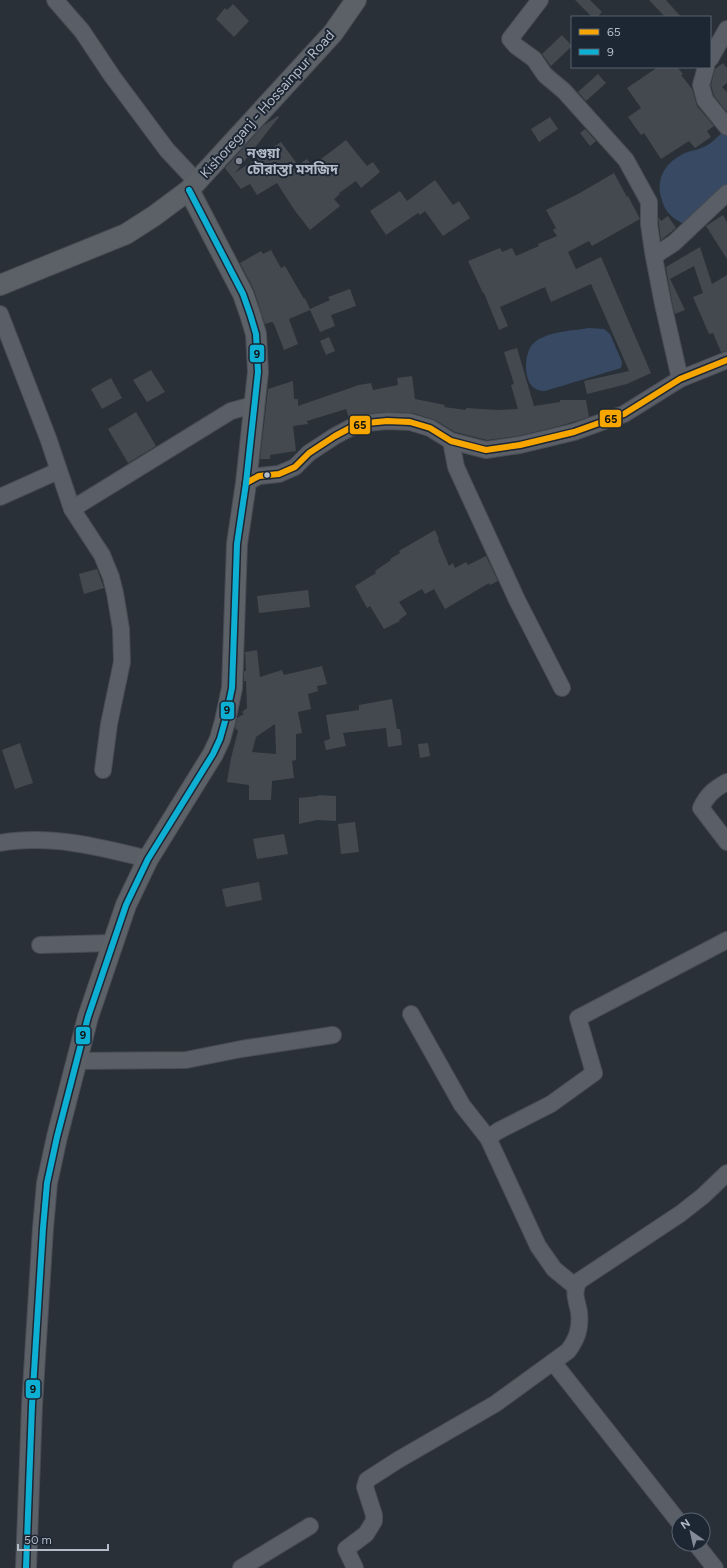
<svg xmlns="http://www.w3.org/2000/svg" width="727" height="1568" viewBox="0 0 727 1568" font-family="Figtree,'Noto Sans Bengali',sans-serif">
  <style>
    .water { fill: #384963 }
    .building { fill: #444950; fill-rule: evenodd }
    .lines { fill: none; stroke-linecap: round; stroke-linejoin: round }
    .minor-casing { stroke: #484c53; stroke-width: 18 }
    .major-casing { stroke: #484c55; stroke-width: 22 }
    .minor { stroke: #5a5e66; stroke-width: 16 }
    .major { stroke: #5c6168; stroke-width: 20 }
    .bus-1-casing { stroke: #1d2633; stroke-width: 9 }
    .bus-2-casing { stroke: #1d2633; stroke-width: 9 }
    .bus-1 { stroke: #f7a600; stroke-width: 6 }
    .bus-2 { stroke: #0dafd3; stroke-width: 6 }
    .poi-dot { fill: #848b96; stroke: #1d2633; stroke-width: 1.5 }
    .bus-dot { fill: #b4bcc9; stroke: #1d2633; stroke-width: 1.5 }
    .labels { text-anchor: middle; stroke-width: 4; stroke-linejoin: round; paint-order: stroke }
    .street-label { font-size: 14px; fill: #b4bcc9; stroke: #1d2633 }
    .poi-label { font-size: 14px; font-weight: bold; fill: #b4bcc9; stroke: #1d2633; text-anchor: start }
    .line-badge { stroke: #1d2633; stroke-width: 1.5 }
    .pale-badge-label { font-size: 11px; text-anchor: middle; font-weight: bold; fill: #111 }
  </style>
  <rect width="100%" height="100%" fill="#2a3038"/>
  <g class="water">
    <path d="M723,132h4v52l-40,37 -5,2c-12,-6 -18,-13 -21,-26 -5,-20 5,-35 24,-44 7,-3 14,-3 21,-7 6,-3 11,-9 17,-14z"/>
    <path d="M589,328l15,1 6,5 12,28 -1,6 -76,23c-5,0 -8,-1 -12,-4 -10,-9 -9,-37 2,-45 14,-11 37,-11 54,-14z"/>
  </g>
  <g class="building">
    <path d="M575,0h15l12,12 -5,5h-5z"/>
    <path d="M649,0h17l15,17h-16z"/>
    <path d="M233,4l16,17 -15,16 -18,-18 9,-11 2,2z"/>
    <path d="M562,35l10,11 -21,20 -9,-12z"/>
    <path d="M723,63l4,5v15l-5,4 5,5v20l-13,-16 -3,-11 4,-16z"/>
    <path d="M658,67h19l6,7 -2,1 11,14 5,17 17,20 -7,5 4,6 -16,11 -6,-7 -28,18 -17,-26 -3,2 -13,-18 13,-9 -14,-20z"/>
    <path d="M598,74l8,9 -20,18 -8,-9z"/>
    <path d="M278,116l1,1 -44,56 46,-31 17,23 9,-6 5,7 34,-26 21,26 6,-4 7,10 -19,16 -5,-7 -17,12 1,1 -6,5 6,7 -30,24 -15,-19 -18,-28 -20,12 -7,-11 -9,5 -16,-21 39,-43z"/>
    <path d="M550,117l8,12 -19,13 -8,-13z"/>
    <path d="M585,129l11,12 -6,5 -10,-13z"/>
    <path d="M614,173l13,24 1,-1 12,23 -48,27 -3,-5 -21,11 8,17 25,-12 50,116 -24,11 -40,10 -3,-13 45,-10 -38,-87 -40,18 -6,-15 -45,20 8,19 -9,4 -15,-37h-1l-15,-32 32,-13 2,4 10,-4 4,8 23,-10 -1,-2 19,-8 -4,-6 3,-2 -10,-18 32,-16z"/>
    <path d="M435,180l18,25 6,-4 11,17 -27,18 -18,-25 -5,4 -2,-2 -32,22 -16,-24 30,-20 7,10z"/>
    <path d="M723,215l4,7v37l-21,-33z"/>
    <path d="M668,216l8,12 -15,12 -3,-23 3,4z"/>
    <path d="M700,247l12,37 15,-9v76l-6,1 -8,-19 -4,1 -16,-37 10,-4 -9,-27 -24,13 15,31 -10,4 -3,-12 -6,-35z"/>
    <path d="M271,250l10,18 4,-2 19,33 1,-1 5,11 20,-9 -2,-3 22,-8 6,17 -25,9 4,11 -15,6 -10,-22 -21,9 9,25 -14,6 -10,-26 -2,-2 -7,2 -11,-34 -14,-27 21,-12 2,3z"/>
    <path d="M329,337l6,14 -9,4 -6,-14z"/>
    <path d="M517,348l17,58 26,-4v-2h26l3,17 -26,8 -45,11 -31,4 -32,-8 -20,-12 -22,-7 -27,-1 -20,2 -17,4 -3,-9 -39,12 1,3 -15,2 3,25 -26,4v4h-10l8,-70 25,-8 1,18h4v7l61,-21 12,-2 2,7 25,-5 -1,-7 15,-2 3,23 30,6 -1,2 22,3v-2l31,2 21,-1 -7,-24 3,-1 -10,-32z"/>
    <path d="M151,370l14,22 -18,10 -14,-22z"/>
    <path d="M111,378l11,20 -20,11 -11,-20z"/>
    <path d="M136,412l20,34 -28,17 -20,-34z"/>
    <path d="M435,530l4,9 -1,1 11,26 4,-3 2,5 11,-6 2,3 18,-9 12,25 -8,4 -1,-2 -44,26 -11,-20 -9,5 -3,-5 -23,13 8,12 -8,6 1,1 -16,8 -14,-23 -3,2 -12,-22 21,-13 -1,-2 16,-11 -1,-1 10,-6 -1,-2z"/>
    <path d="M97,569l7,19 -20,6 -5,-20z"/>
    <path d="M308,590l2,17 -51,6 -2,-17z"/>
    <path d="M257,650l3,27 22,-7 2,5 38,-9 5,18 -10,2 1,5 -10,3 3,15 -13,3 4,21 -6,1v26l-4,1 2,17 -22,3 -1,19h-22v-15l-22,-3 4,-24 7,-27 -3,-3 2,-10 7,-4 -2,-2 5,-4 -1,-27h-2v-10h2l-1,-19zM275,724l1,30 -24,-2 4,-15z"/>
    <path d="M392,699l5,30h3l2,16 -14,2 -2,-19 -43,5 3,13 -20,4 -2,-9 6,-2 -4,-24 33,-5v-5z"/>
    <path d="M20,743l13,40 -18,6 -13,-39z"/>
    <path d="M428,743l2,13 -10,2 -2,-14z"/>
    <path d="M318,795l18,1v25l-19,-1 -18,4v-26l19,-2z"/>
    <path d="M355,822l4,30 -18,2 -3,-30z"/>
    <path d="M284,834l4,20 -31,5 -4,-20z"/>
    <path d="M259,882l3,18 -36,7 -4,-18z"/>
  </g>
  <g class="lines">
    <g class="minor-casing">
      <g id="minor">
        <path d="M55,0l27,31 30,45 55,74 30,32"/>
        <path d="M540,0l-30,39 6,7 18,13 11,16 19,16 62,69 23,42v22l4,28 10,52 17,75"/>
        <path d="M710,59l17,-30"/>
        <path d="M706,67l-5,18 4,15 22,27"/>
        <path d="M654,256l20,-13 53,-50"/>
        <path d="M0,314l48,124 24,71 30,46 9,22 4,16 6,36 1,33 -13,62 -6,46"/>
        <path d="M451,441l5,26 61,133 45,88"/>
        <path d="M246,483l13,-7 20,-2 16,-7 14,-14 26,-17 15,-8 17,-5 20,-2 23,1 20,6 21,13 35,9 34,-5 54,-13 50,-18 56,-35 47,-19"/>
        <path d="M0,497l58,-26"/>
        <path d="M72,509l159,-98 22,-6"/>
        <path d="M727,782c-13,7 -20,13 -26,26l26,34"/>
        <path d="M0,843c49,-9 100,4 148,16"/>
        <path d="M40,945l72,-2"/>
        <path d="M411,1014l51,91 26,33 50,108 16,23 22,18"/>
        <path d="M75,1061l111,-1 55,-11 92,-14"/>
        <path d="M488,1138l10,-7 53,-27 43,-31 -16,-55 149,-78"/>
        <path d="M553,1362l126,160"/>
        <path d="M696,1544l19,24"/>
        <path d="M241,1568l69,-42"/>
        <path d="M355,1568l-9,-19 20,-15 8,-13v-6l-9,-28 2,-7 31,-20 97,-56 73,-53c9,-12 13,-23 11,-39 -2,-12 -7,-19 0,-31l101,-67 23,-18 24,-23"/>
      </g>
    </g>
    <g class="major-casing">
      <g id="major">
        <path d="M0,285l126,-51 28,-18 35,-26 144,-157 23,-33"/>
        <path d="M26,1568l6,-163 11,-177 4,-45 10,-46 31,-120 38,-112 22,-46 65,-105 7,-15 5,-18 7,-33 5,-144 9,-61 12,-111 -2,-38 -6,-20 -7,-20 -54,-104"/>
      </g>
    </g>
    <use href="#minor" class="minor"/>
    <use href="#major" class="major"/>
    <g class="bus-1-casing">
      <path id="bus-1" d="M246,483l13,-7 20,-2 16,-7 14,-14 26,-17 15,-8 17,-5 20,-2 23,1 20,6 21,13 35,9 34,-5 54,-13 50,-18 56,-35 47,-19"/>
    </g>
    <g class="bus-2-casing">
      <path id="bus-2" d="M26,1568l6,-163 11,-177 4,-45 10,-46 31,-120 38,-112 22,-46 65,-105 7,-15 5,-18 7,-33 5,-144 9,-61 12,-111 -2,-38 -6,-20 -7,-20 -54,-104"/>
    </g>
    <use href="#bus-1" class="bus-1"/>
    <use href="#bus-2" class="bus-2"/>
  </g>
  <circle class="poi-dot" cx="239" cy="161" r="4"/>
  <circle class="bus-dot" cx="267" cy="475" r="3.5"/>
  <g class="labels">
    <g class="street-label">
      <text transform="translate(267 104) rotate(-48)" y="5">Kishoreganj - Hossainpur Road</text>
    </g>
    <g class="poi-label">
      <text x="247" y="158">নগুয়া<tspan x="247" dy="16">চৌরাস্তা মসজিদ</tspan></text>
    </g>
  </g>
  <g class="line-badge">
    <rect x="249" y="344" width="16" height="19" rx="4" fill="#0dafd3"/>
    <rect x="599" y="409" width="23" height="19" rx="4" fill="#f7a600"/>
    <rect x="349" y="415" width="22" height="20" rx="4" fill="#f7a600"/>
    <rect x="220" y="701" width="15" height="19" rx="4" fill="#0dafd3"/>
    <rect x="75" y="1026" width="16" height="19" rx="4" fill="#0dafd3"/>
    <rect x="25" y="1379" width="16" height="20" rx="4" fill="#0dafd3"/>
  </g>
  <g class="pale-badge-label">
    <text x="257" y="358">9</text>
    <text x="611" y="423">65</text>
    <text x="360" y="429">65</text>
    <text x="227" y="714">9</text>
    <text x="83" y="1039">9</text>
    <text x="33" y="1393">9</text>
  </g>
  <rect x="571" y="16" width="140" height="52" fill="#1d2633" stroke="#59626f"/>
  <rect x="579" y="29" width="20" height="6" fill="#f7a600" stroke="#59626f"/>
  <text x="607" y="36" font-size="12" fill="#b4bcc9">65</text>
  <rect x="579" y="49" width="20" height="6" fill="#0dafd3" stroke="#59626f"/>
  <text x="607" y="56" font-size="12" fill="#b4bcc9">9</text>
  <g transform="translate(691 1532) rotate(326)"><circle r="19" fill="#1d2633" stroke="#59626f"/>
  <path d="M0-3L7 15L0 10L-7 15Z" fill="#848b96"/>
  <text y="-6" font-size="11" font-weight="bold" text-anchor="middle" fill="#b4bcc9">N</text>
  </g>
  <path d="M18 1544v6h90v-6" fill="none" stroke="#b4bcc9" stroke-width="2"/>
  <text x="24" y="1544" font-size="12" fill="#b4bcc9" stroke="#1d2633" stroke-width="3" paint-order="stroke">50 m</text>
</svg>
